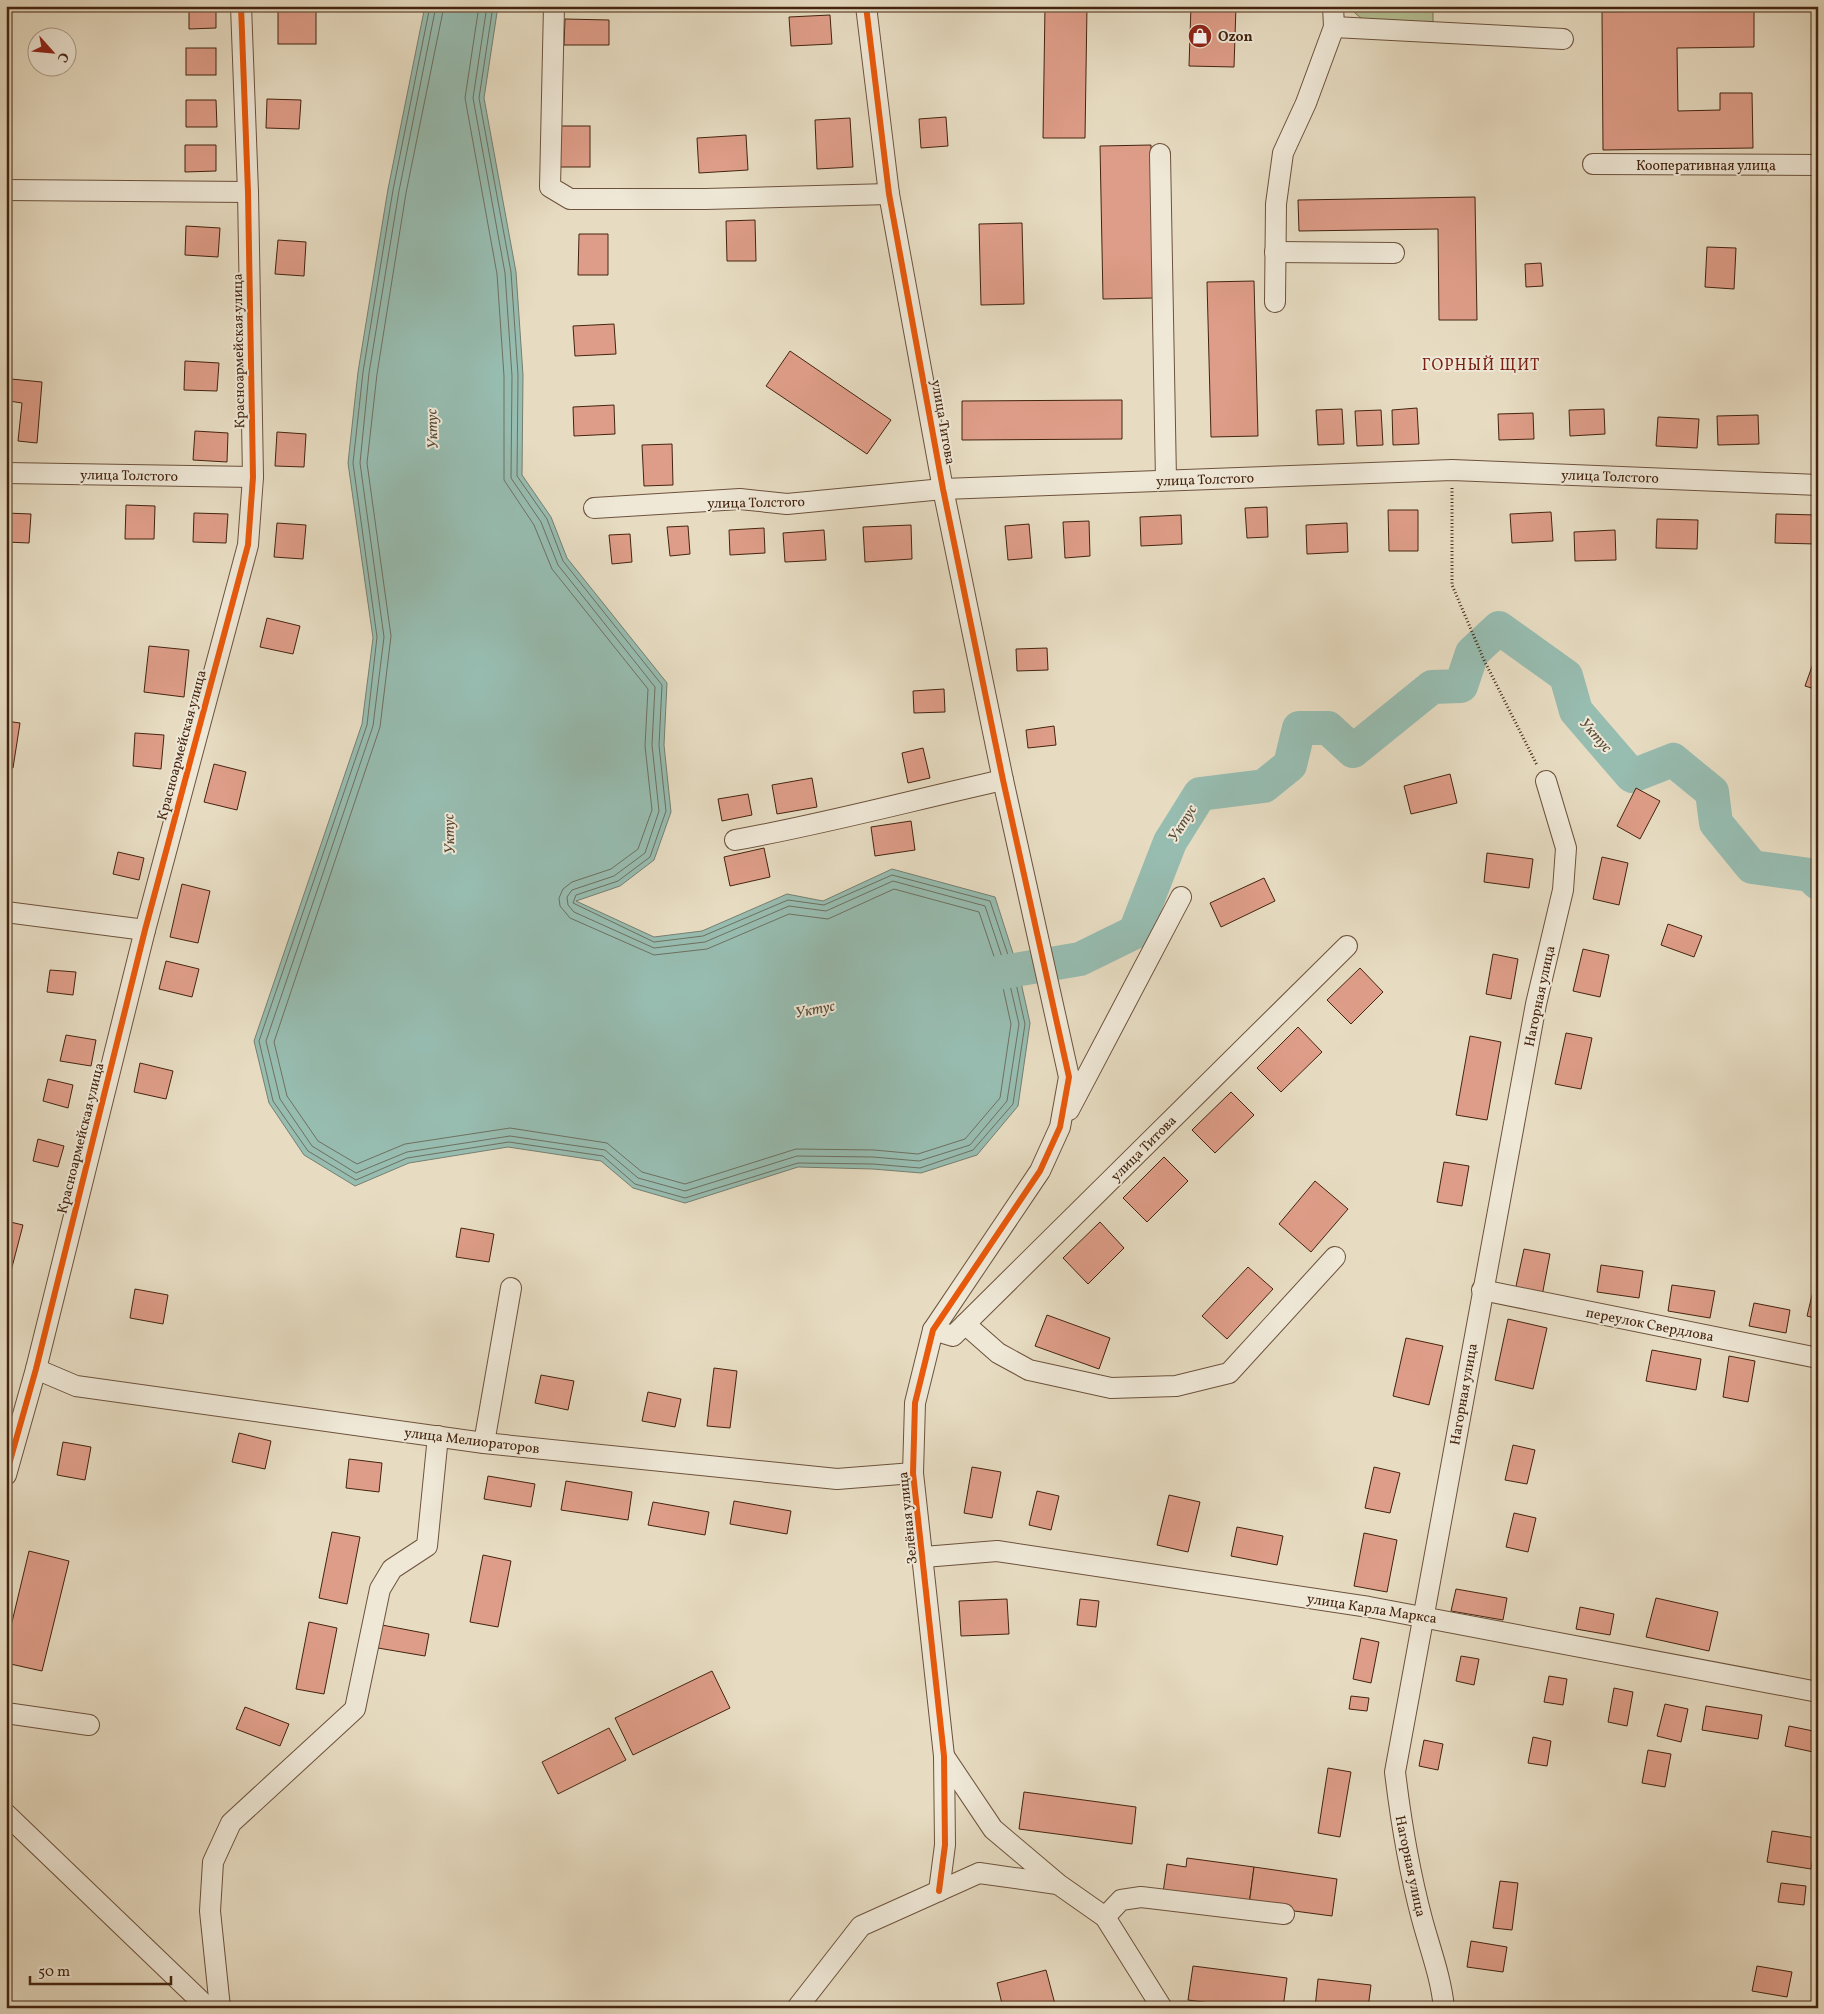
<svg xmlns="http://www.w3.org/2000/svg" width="1824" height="2014" viewBox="0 0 1824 2014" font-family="Vollkorn,serif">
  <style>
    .green { fill: #b4c094; stroke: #7c7252 }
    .water { fill: #97bcb0; stroke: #767f70 }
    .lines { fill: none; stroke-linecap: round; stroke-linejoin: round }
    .shore { stroke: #6e7060; stroke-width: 1 }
    .river { stroke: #97bcb0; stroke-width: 34 }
    .building { fill: #de9d88; stroke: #44240f }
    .minor-casing { stroke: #6d523c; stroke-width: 22 }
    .path { stroke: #44240f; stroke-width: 3; stroke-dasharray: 1 2.5; stroke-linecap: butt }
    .minor { stroke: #efe8d7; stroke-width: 20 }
    .cycleway-casing { stroke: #efe8d7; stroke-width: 9 }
    .cycleway { stroke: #e8590c; stroke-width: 6 }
    .labels { text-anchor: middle; stroke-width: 4; stroke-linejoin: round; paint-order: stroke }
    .poi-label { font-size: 14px; font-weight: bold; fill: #44240f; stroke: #efe8d7; text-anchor: start }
    .street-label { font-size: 14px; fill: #44240f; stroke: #efe8d7 }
    .water-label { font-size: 15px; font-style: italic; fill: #594a37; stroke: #efe8d7 }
    .quarter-label { font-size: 16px; letter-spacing: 1px; fill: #7a1f14; stroke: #efe8d7 }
  </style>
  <rect width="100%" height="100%" fill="#e7dcc2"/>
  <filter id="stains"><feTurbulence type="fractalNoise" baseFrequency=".004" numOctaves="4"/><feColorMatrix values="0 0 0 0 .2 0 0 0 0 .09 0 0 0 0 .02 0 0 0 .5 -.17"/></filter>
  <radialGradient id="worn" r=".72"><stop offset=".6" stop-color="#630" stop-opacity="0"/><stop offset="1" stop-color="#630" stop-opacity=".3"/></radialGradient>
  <path class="green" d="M1347,6h86v17l-71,-4z"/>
  <path class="water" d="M425,6h73l-14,92 32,174 7,103 -1,100 29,42 16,41 100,125 -3,62 7,67 -17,48 -34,26 -44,15 78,36 48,-6 85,-37 36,7 69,-32 103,28 23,72 12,54 -12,83 -41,49 -56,18 -48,-4 -75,-2 -113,36 -52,-15 -32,-27 -93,-14 -99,16 -54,23 -51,-31 -35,-52 -15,-62 108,-317 11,-86 -25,-175 10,-91 30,-183z"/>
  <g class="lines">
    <g class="shore">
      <path d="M430,6l-37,184 -30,182 -10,91 24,174 -10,88 -108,316 14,60 35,50 48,29 51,-22 102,-16 94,14 32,28 50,14 113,-35 75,1 47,4 53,-18 40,-46 12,-80 -12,-54 -23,-69 -98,-26 -68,30 -36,-5 -85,36 -49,6 -81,-39 3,-8 42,-14 32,-24 16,-46 -7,-66 3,-60 -99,-124 -16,-42 -30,-43 1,-101 -7,-103 -32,-174 14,-92"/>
      <path d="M436,6l-37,185 -30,182 -9,90 24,174 -11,89 -107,315 14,58 32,47 44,27 51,-21 103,-16 95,14 33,28 47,13 112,-35 76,1 46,4 51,-16 37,-44 12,-77 -12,-52 -22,-66 -92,-25 -67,30 -37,-5 -84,36 -51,6 -80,-36 -6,-7 -1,-8 5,-7 42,-14 31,-23 14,-42 -7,-66 3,-58 -97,-122 -17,-43 -30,-44 1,-102 -7,-103 -32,-175 14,-92"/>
      <path d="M444,6l-38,187 -29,181 -10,89 24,173 -11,91 -106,315 13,54 31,45 39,23 48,-20 105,-16 97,15 35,29 43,12 111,-35 78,1 44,4 47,-15 35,-41 11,-74 -11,-50 -21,-62 -85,-23 -66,30 -39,-5 -82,35 -53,6 -84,-37 -10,-12 -1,-8 4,-9 9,-7 39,-13 27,-20 14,-39 -7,-64 3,-57 -96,-120 -18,-44 -30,-45v-104l-7,-102 -32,-176 14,-92"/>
    </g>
    <path class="river" d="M974,977l106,-18 55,-27 35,-90 30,-48 64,-8 26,-21 9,-37h29l25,23 79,-64 29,-1 11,-33 27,-25 67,48 10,35 56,65 41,-16 39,32 4,31 36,44 58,8 8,8"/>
  </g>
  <g class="building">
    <path d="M189,6h27v22l-27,1z"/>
    <rect x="278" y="6" width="38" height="38"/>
    <path d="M1045,6h42l-2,132h-42z"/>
    <path d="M1191,6h45l-2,61 -45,-1z"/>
    <path d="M1754,10v37l-77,1 1,63 42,-1v-17h32l1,55 -150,2 -1,-138z"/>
    <path d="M830,15l2,29 -41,2 -2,-29z"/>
    <path d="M565,19l44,1v25h-45z"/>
    <rect x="186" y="48" width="30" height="27"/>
    <path d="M267,99l34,1 -2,29 -33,-1z"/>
    <path d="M186,100h30l1,27h-31z"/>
    <path d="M946,117l2,29 -27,2 -2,-29z"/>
    <path d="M850,118l3,49 -36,2 -2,-49z"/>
    <rect x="560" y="126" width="30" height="41"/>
    <path d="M746,135l2,35 -49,3 -2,-35z"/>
    <path d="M185,145h31v26l-31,1z"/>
    <path d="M1151,145l3,153 -51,1 -3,-153z"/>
    <path d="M1475,197l2,123h-38l-1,-91 -139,2 -1,-31z"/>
    <path d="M755,220l1,41h-29l-1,-40z"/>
    <path d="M1022,223l2,81 -43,1 -2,-81z"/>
    <path d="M186,226l34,2 -2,29 -33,-2z"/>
    <path d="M579,234h29v41h-30z"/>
    <path d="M278,240l28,2 -2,34 -29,-2z"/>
    <path d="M1707,247l29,1 -2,41 -29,-2z"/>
    <path d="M1541,263l2,23 -17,1 -1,-23z"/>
    <path d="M1254,281l4,155 -47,1 -4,-155z"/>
    <path d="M614,324l2,30 -41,2 -2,-30z"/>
    <path d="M790,351l101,69 -24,34 -101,-68z"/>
    <path d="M185,361l34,2 -2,28 -33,-1z"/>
    <path d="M11,379l31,3 -5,61 -19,-2 4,-38 -13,-2z"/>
    <path d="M1122,400v39l-160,1v-39z"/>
    <path d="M614,405l1,29 -41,2 -1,-29z"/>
    <path d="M1417,408l2,36 -26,1 -1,-35z"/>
    <path d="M1342,409l2,35 -26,1 -2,-35z"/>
    <path d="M1604,409l1,25 -35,2 -1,-26z"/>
    <path d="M1381,410l2,35 -26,1 -2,-35z"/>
    <path d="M1533,413l1,26 -35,1 -1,-26z"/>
    <path d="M1758,415l1,29 -41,1 -1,-29z"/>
    <path d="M1658,417l41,2 -2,29 -41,-2z"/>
    <path d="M195,431l33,2 -1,29 -34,-2z"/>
    <path d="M277,432l29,2 -2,33 -29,-1z"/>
    <path d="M672,444l1,41 -29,1 -2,-41z"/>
    <path d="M126,505l29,1 -1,33h-29z"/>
    <path d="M1267,507l1,30 -21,1 -2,-30z"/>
    <path d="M1388,510h30v41h-29z"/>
    <path d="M1551,512l2,29 -41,2 -2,-29z"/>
    <path d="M6,513l25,1 -2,29 -23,-1z"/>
    <path d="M194,513l34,1 -2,29 -33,-1z"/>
    <path d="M1776,514l41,1 -1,29 -41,-1z"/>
    <path d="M1181,515l1,29 -41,2 -1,-29z"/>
    <path d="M1657,519l41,1 -1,29 -41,-1z"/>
    <path d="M1089,521l1,35 -25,2 -2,-36z"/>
    <path d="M277,523l29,2 -3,34 -29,-2z"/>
    <path d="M1347,523l1,29 -41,2 -1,-29z"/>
    <path d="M1029,524l3,34 -24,2 -3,-34z"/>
    <path d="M911,525l1,34 -47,3 -2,-35z"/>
    <path d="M688,526l2,28 -20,2 -3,-29z"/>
    <path d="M764,528l1,25 -35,2 -1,-25z"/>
    <path d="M824,530l2,30 -41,2 -2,-29z"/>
    <path d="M1615,530l1,30 -41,1 -1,-29z"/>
    <path d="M630,534l2,28 -20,2 -3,-29z"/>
    <path d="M267,618l33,8 -7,28 -33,-7z"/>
    <path d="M149,646l40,4 -5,47 -40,-5z"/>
    <path d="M1047,648l1,22 -31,1 -1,-22z"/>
    <path d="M1815,658l3,1v31l-13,-4z"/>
    <path d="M944,689l1,23 -31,1 -1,-22z"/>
    <path d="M6,721l14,2 -7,45 -7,-1z"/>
    <path d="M1054,726l2,19 -28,3 -2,-18z"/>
    <path d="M135,733l29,2 -3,34 -28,-3z"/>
    <path d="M923,748l7,30 -22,5 -6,-30z"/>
    <path d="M214,764l32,8 -9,38 -33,-8z"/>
    <path d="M1450,774l7,29 -46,11 -7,-28z"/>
    <path d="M812,778l5,29 -40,7 -5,-29z"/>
    <path d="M1636,788l24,13 -20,38 -23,-13z"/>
    <path d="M748,794l4,21 -30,6 -4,-22z"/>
    <path d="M911,821l4,29 -40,6 -4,-29z"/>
    <path d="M764,848l6,29 -40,9 -6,-29z"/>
    <path d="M118,852l26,6 -5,22 -26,-6z"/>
    <path d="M1487,853l46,6 -4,29 -45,-6z"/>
    <path d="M1602,857l26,6 -9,42 -26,-6z"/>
    <path d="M1264,878l11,23 -54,26 -11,-24z"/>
    <path d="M182,884l28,7 -12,52 -28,-6z"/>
    <path d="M1668,924l34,12 -8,21 -33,-12z"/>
    <path d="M1583,949l26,6 -9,42 -27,-6z"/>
    <path d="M1493,954l25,5 -7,40 -25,-5z"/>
    <path d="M166,961l33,8 -7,28 -33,-8z"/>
    <path d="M1360,968l23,24 -32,32 -24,-24z"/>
    <path d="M50,970l26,2 -3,23 -26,-3z"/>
    <path d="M1298,1027l24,25 -41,40 -24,-24z"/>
    <path d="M1566,1033l26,5 -11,51 -26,-5z"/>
    <path d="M66,1035l30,5 -5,26 -31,-5z"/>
    <path d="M1470,1036l31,6 -14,78 -31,-5z"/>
    <path d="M140,1063l33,8 -7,28 -32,-7z"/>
    <path d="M48,1079l25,6 -5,23 -25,-7z"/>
    <path d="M1231,1092l23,23 -39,38 -23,-23z"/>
    <path d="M38,1139l26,7 -6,21 -25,-6z"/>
    <path d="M1164,1157l24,24 -41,41 -24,-24z"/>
    <path d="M1444,1162l25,4 -7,40 -25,-4z"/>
    <path d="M1315,1181l33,28 -37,43 -32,-28z"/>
    <path d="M6,1221l17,4 -12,46 -5,-2z"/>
    <path d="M1100,1222l24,26 -36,36 -25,-26z"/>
    <path d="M461,1228l33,6 -5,28 -33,-5z"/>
    <path d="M1524,1249l26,5 -8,42 -27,-5z"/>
    <path d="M1601,1265l42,6 -4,27 -42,-6z"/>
    <path d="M1248,1267l25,22 -46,50 -25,-23z"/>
    <path d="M1672,1285l43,6 -5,27 -42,-7z"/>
    <path d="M135,1289l33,6 -5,29 -33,-6z"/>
    <path d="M1813,1291l5,1v27l-11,-3z"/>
    <path d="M1754,1303l36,7 -4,23 -37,-7z"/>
    <path d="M1047,1315l63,23 -11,31 -64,-23z"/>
    <path d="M1508,1319l39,9 -14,61 -38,-9z"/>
    <path d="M1406,1338l37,8 -14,59 -36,-9z"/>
    <path d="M1652,1350l49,9 -5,31 -50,-9z"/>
    <path d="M1729,1356l26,5 -7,41 -25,-5z"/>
    <path d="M714,1368l23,3 -7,57 -23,-2z"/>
    <path d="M541,1375l33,6 -6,29 -33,-7z"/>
    <path d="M648,1392l33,7 -6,28 -33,-6z"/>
    <path d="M239,1433l32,8 -6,28 -33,-7z"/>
    <path d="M63,1442l28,5 -6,33 -28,-5z"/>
    <path d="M1513,1445l22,5 -8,34 -22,-4z"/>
    <path d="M349,1459l33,4 -3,29 -33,-4z"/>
    <path d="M972,1467l29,5 -9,46 -28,-5z"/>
    <path d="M1374,1467l26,6 -10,40 -25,-5z"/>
    <path d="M488,1476l47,8 -4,23 -47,-8z"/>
    <path d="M566,1481l66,11 -4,28 -67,-10z"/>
    <path d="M1037,1491l22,5 -8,34 -22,-5z"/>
    <path d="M1169,1495l31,7 -12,50 -31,-7z"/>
    <path d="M734,1501l57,10 -4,23 -57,-10z"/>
    <path d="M653,1502l56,10 -4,23 -57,-10z"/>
    <path d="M1514,1513l22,5 -8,34 -22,-5z"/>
    <path d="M1237,1527l46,9 -6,29 -46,-9z"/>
    <path d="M332,1532l28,5 -13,67 -28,-6z"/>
    <path d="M1364,1533l33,7 -10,52 -33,-6z"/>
    <path d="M29,1551l40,10 -27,110 -36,-8v-16z"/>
    <path d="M483,1555l28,6 -13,66 -28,-5z"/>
    <path d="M1456,1589l51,9 -4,22 -52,-9z"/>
    <path d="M1656,1598l62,14 -9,39 -63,-14z"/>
    <path d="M1007,1599l2,35 -48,2 -2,-35z"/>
    <path d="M1080,1599l19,2 -3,26 -19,-2z"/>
    <path d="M1580,1607l34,7 -4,21 -34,-6z"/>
    <path d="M309,1622l28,6 -13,66 -28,-5z"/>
    <path d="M382,1625l47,9 -4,22 -47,-8z"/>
    <path d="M1361,1638l18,4 -8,41 -18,-4z"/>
    <path d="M1461,1656l18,3 -5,26 -18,-4z"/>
    <path d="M712,1671l18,37 -97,47 -18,-37z"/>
    <path d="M1549,1676l18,3 -4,26 -19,-3z"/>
    <path d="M1614,1688l19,4 -6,34 -19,-4z"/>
    <path d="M1351,1696l18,2 -2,13 -18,-2z"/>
    <path d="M1665,1704l23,5 -7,33 -24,-6z"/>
    <path d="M1706,1706l56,9 -4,24 -56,-9z"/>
    <path d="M245,1707l44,17 -9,22 -44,-17z"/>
    <path d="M1789,1726l29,6v21l-33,-7z"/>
    <path d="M609,1728l17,32 -68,34 -16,-32z"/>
    <path d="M1533,1737l18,4 -4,25 -19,-3z"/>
    <path d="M1424,1740l19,4 -5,26 -19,-4z"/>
    <path d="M1648,1750l23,4 -6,33 -23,-4z"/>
    <path d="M1328,1768l23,4 -11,65 -22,-4z"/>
    <path d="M1024,1792l112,15 -4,37 -113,-15z"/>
    <path d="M1772,1831l44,7 -5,31 -44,-7z"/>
    <path d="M1187,1858l67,9 -5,38 -86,-12 4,-29 19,3z"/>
    <path d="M1254,1867l83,12 -5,37 -83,-11z"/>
    <path d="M1500,1881l18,2 -6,47 -19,-2z"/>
    <path d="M1781,1883l25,3 -2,19 -26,-3z"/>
    <path d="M1471,1941l36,6 -4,25 -36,-5z"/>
    <path d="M1193,1966l94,12 -4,30h-36l-59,-8z"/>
    <path d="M1757,1966l35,6 -5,25 -35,-6z"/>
    <path d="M1046,1970l10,38h-53l-6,-25z"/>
    <path d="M1318,1979l53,6 -3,23h-53z"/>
  </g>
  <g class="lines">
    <g class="minor-casing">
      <g id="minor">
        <path d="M554,6l-4,181 20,12h135l184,-5"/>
        <path d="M866,6l23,188 54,295 60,291 66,297 -9,50 -20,44 -107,159 -18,73 -2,70 31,283 1,89 -6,46"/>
        <path d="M1334,27l229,12"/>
        <path d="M1160,154l6,326"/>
        <path d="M1593,164l225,1"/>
        <path d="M6,190l242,2"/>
        <path d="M1275,252l119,1"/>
        <path d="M1275,302l1,-98 7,-51 23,-50 28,-76 -1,-21"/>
        <path d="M6,473l247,4"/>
        <path d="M594,508l146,-9 47,5 156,-15 509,-19 366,15"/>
        <path d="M735,840c90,-16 178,-40 268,-60"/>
        <path d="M6,912l139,18"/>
        <path d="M1069,1110l112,-213"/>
        <path d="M1482,1290l336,68"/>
        <path d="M965,1324l33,29 31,17 82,18 65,-2 53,-13 106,-116"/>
        <path d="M933,1330l20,6 394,-390"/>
        <path d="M36,1369l40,17 408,57 353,36 76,-6"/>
        <path d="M484,1443l27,-155"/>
        <path d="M6,1475l30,-106 109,-439 103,-385 5,-68 -5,-285 -7,-186"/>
        <path d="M924,1557l73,-6 372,56 449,85"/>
        <path d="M6,1713l83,12"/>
        <path d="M944,1756l49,73 65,55 47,33 57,91"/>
        <path d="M6,1814l202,194"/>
        <path d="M1105,1917l16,-17 20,-3 143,17"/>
        <path d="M220,2008l-10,-97 3,-49 18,-39 124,-114 25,-120 12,-20 35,-23 11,-110"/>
        <path d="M797,2008l64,-82 118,-53 78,11"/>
        <path d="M1444,2008c-3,-31 -14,-59 -22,-89 -13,-49 -21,-97 -27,-147l141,-768 27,-114 3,-42 -20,-67"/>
      </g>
    </g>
    <path class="path" d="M1452,488v97l32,75 53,105"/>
    <use href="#minor" class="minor"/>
    <g class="cycleway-casing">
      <g id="cycleway">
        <path d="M866,6l23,188 54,295 60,291 66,297 -9,50 -20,44 -107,159 -18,73 -2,70 31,283 1,89 -6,46"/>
        <path d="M6,1475l30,-106 109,-439 103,-385 5,-68 -5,-285 -7,-186"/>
      </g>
    </g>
    <use href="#cycleway" class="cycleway"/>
  </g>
  <defs>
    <g id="shop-disc" transform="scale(1.25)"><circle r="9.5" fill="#8f2418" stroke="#efe8d7"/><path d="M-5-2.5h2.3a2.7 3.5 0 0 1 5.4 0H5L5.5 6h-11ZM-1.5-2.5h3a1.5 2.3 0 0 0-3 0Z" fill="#fff"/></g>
  </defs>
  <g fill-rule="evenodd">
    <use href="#shop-disc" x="1200" y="36"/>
  </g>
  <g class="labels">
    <g class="poi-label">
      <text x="1218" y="41">Ozon</text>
    </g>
    <g class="street-label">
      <text x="1706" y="170">Кооперативная улица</text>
      <text transform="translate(238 351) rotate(-91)" y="5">Красноармейская улица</text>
      <text transform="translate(944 422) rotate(80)" y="5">улица Титова</text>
      <text transform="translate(129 475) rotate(1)" y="5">улица Толстого</text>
      <text transform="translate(1610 476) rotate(2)" y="5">улица Толстого</text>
      <text transform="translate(1205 479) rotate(-2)" y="5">улица Толстого</text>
      <text transform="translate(756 502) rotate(-1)" y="5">улица Толстого</text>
      <text transform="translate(181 745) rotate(-75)" y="5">Красноармейская улица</text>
      <text transform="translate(1539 996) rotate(-78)" y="5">Нагорная улица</text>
      <text transform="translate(80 1138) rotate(-76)" y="5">Красноармейская улица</text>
      <text transform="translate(1143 1148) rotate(-45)" y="5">улица Титова</text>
      <text transform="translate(1650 1324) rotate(11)" y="5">переулок Свердлова</text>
      <text transform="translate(1463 1394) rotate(-80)" y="5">Нагорная улица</text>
      <text transform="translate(472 1440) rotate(7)" y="5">улица Мелиораторов</text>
      <text transform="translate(907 1518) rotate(-96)" y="5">Зелёная улица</text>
      <text transform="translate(1372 1608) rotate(9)" y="5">улица Карла Маркса</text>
      <text transform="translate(1411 1866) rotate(78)" y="5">Нагорная улица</text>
    </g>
    <g class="water-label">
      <text transform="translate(432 429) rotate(-92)" y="5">Уктус</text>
      <text transform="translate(1596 735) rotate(49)" y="5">Уктус</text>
      <text transform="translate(1182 823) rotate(-58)" y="5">Уктус</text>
      <text transform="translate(449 834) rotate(-92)" y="5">Уктус</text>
      <text transform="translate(815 1009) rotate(-11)" y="5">Уктус</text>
    </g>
    <g class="quarter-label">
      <text x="1481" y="370">ГОРНЫЙ ЩИТ</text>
    </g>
  </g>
  <rect width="1824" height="2014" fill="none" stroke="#e7dcc2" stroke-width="25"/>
  <rect x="8" y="8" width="1809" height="1999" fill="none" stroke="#44240f" stroke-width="2.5"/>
  <rect x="12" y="12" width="1799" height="1989" fill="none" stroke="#44240f"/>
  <g transform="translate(52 52) rotate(117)"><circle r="24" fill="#efe8d7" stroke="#ab9a87"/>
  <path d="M0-4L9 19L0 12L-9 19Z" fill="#8f2418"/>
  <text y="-8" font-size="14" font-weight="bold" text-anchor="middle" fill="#44240f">С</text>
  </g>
  <path d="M30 1976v8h141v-8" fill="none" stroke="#44240f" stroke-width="2.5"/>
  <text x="38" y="1976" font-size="15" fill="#44240f" stroke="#efe8d7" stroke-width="4" paint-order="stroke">50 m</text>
  <rect width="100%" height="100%" filter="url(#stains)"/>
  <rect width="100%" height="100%" fill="url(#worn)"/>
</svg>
